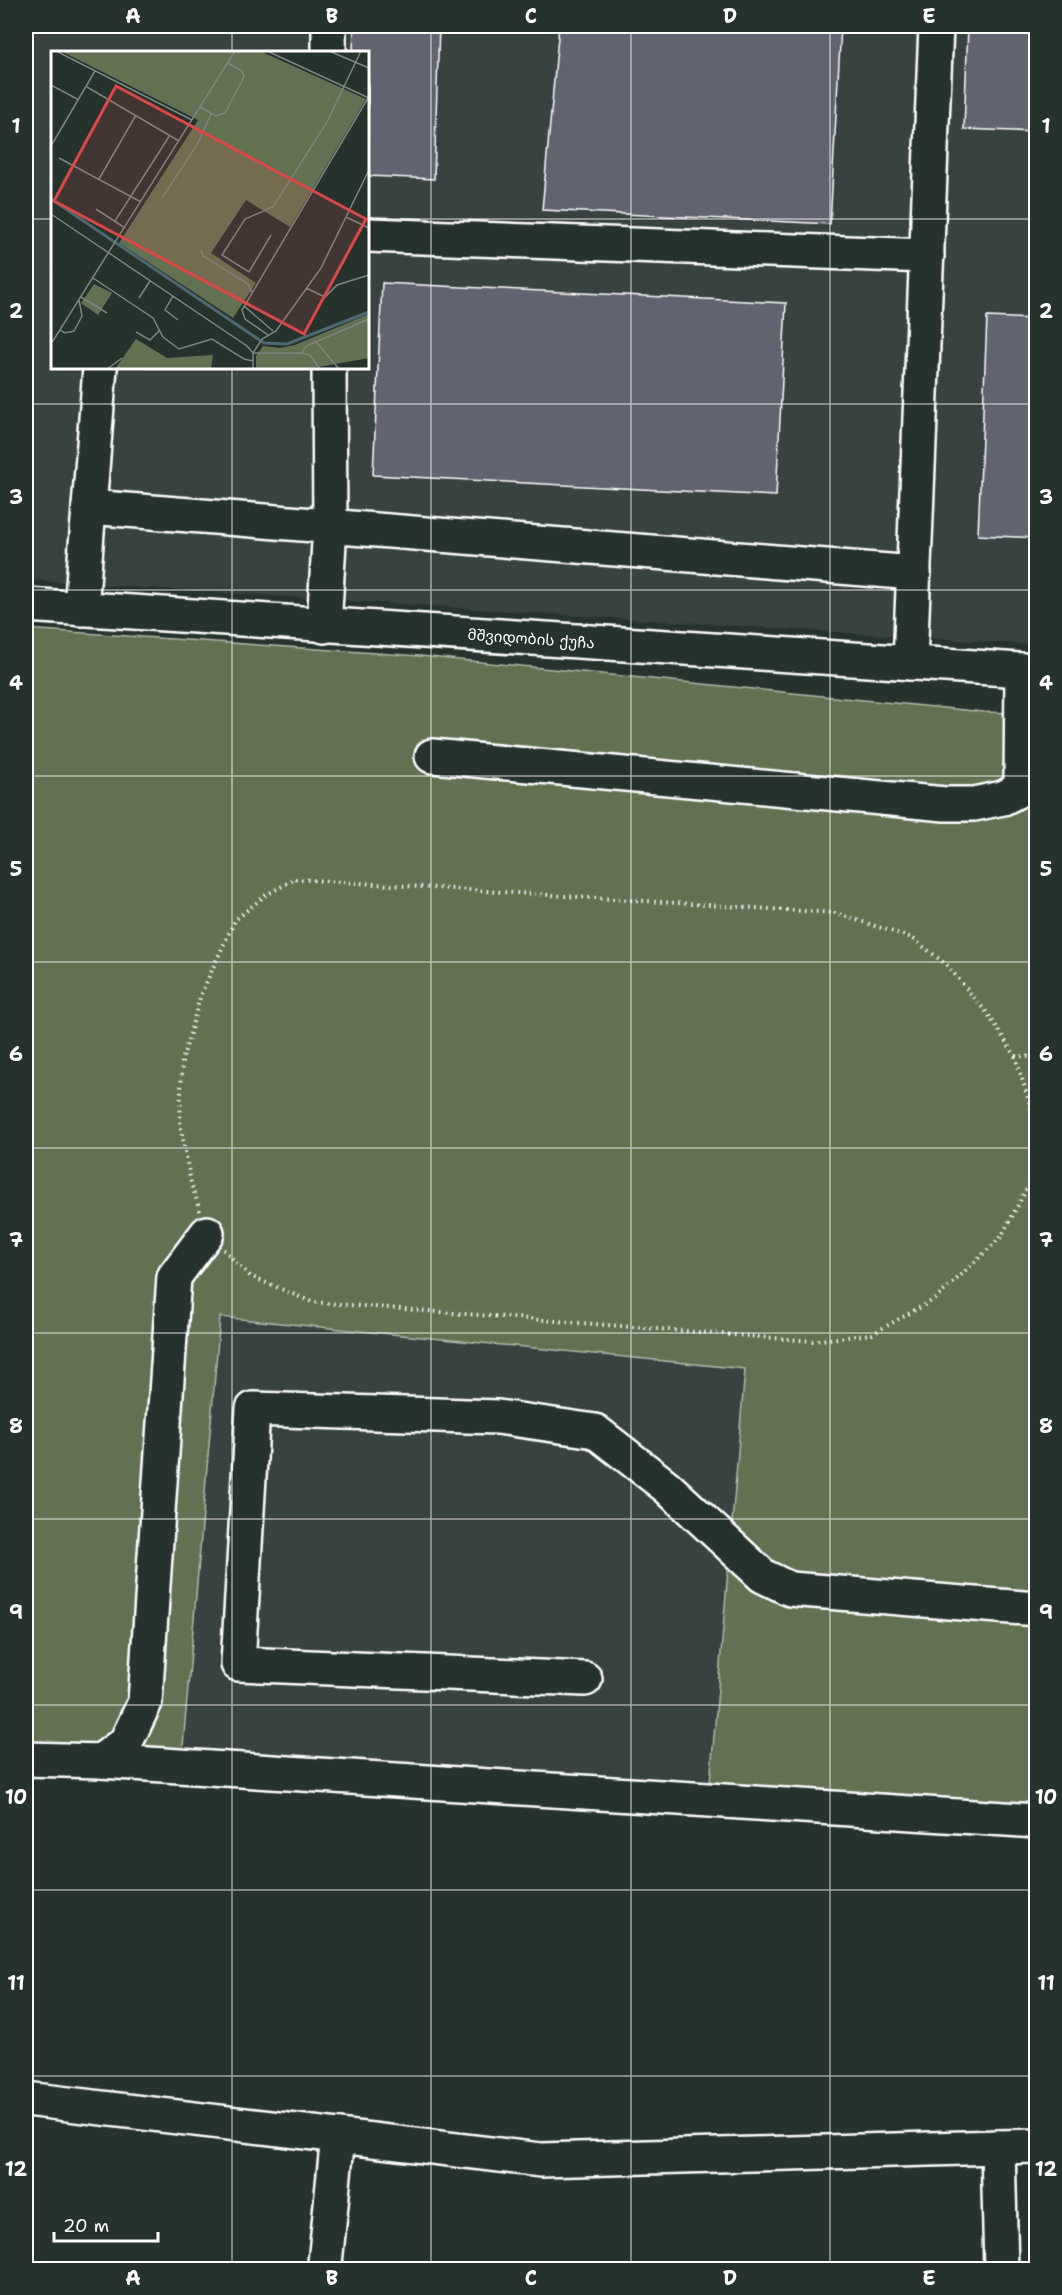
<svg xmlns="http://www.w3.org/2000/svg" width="1062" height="2295" viewBox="0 0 1062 2295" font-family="'Shantell Sans','Noto Sans Georgian',sans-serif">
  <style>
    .built { fill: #384241; fill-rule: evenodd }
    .green { fill: #637153; stroke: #b1b8a9; stroke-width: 1.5 }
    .building { fill: #626471; stroke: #fff; stroke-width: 1.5 }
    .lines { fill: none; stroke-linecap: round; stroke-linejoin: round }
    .minor-casing { stroke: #fff; stroke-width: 38 }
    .path { stroke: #fff; stroke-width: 4; stroke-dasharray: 1.5 4.5; stroke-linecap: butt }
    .minor { stroke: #26332d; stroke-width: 33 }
    .grid { fill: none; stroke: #fff; stroke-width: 1.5; stroke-opacity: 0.55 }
    .labels { text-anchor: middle; stroke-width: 5; stroke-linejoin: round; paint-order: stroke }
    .street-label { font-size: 15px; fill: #fff; stroke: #26332d }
    .inset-river { fill: none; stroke: #4c6872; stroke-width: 3 }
    .inset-road { fill: none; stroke: #7d8581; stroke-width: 1.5 }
    .view { fill: #dc4848; fill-opacity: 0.15; stroke: #dc4848; stroke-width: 3 }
    .inset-edge { fill: none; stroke: #fff; stroke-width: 3 }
    .neatline { fill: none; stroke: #fff; stroke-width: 2 }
    .grid-label { font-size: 20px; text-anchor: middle; font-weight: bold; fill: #fff }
  </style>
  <rect width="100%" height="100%" fill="#26332d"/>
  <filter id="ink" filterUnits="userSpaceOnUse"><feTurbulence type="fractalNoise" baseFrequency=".0167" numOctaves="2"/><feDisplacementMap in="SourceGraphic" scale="12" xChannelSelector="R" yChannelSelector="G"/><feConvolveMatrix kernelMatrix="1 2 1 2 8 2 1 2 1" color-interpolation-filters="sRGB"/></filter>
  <g filter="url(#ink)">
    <g class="built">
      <path d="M26,26h1010v619l-1010,-65zM52,52h316v316h-316z"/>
      <path d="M220,1316l525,53 -35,414 -528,-26z"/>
    </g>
    <path class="green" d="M26,629l394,27 564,56 52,2v1092l-326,-23 35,-414 -525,-52 -38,440 -156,-14z"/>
    <g class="building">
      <path d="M354,26h85l-5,153 -66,-3v-124h-15z"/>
      <path d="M559,26h282l-11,198 -288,-14z"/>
      <path d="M968,26h68v106l-72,-3z"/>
      <path d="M382,283l404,20 -10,193 -403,-21z"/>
      <path d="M987,317l49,2v219l-58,-3z"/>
    </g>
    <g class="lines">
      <g class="minor-casing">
        <g id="minor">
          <path d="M329,52v-26"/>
          <path d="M368,235l559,21"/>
          <path d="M89,507l825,66"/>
          <path d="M26,605l1010,66"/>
          <path d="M81,609l19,-241"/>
          <path d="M324,626l6,-100 -1,-158"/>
          <path d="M910,663l26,-637"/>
          <path d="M432,756l513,48h29l29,-6 33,-17"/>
          <path d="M1021,788l1,-118"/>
          <path d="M585,1679l-347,-15 15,-255 245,8 97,14 72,56 96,89 27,13 246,20"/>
          <path d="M26,1759l75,2 935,60"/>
          <path d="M101,1761l25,-19 19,-40 29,-425 33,-44"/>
          <path d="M26,2099l515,61 495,-14"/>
          <path d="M998,2147l3,123"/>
          <path d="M328,2270l-3,-7 13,-127"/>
        </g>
      </g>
      <g class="path">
        <path d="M295,879l540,34 77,25 34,26 42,50 27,42 20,65 -2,56 -32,60 -64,61 -65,36 -60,7 -500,-39 -62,-26 -43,-43 -16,-50 -11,-59 2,-63 19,-67 34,-74 31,-25z"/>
        <path d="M1015,1056l21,1"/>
      </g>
      <use href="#minor" class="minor"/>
    </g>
  </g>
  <path class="grid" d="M232,26v26M431,26v2244M631,26v2244M830,26v2244M26,219h26M368,219h668M232,368v1902M26,404h1010M26,590h1010M26,776h1010M26,962h1010M26,1148h1010M26,1333h1010M26,1519h1010M26,1705h1010M26,1890h1010M26,2076h1010"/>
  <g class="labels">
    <g class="street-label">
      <text transform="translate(531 639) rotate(4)" y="5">მშვიდობის ქუჩა</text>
    </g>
  </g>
  <g transform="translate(51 51)">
    <rect width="318" height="318" fill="#26332d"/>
    <path d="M10,0h199l106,48 -76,128 -44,-27 -35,53 45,30 -23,35 -114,-75 79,-123zM43,233l18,9 -14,22 -17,-12zM318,263v44l-61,11h-52v-13l7,-10 17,2 15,-3zM85,288l31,19 46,-3 -2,14h-96z" fill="#637153"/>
    <path class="inset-river" d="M0,148l213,144 23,1 82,-32"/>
    <path class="inset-road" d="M5,0l136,69M216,0l102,47M278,0l40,17M0,34l28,15M36,36l92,54M149,56l16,9 9,-3 19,-36 -2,-6 -14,-8M0,95l44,-75M8,107l82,44M48,128l37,-64M111,147l35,-53 14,-31M45,158l29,19M0,163l196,132 6,7v16M295,166l23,11M64,170l55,-86M220,184l-22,37 -27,-17 23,-36 28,-12 54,-85 34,-71M150,199l2,6 45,28 4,8M42,227l60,40 10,19 16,12 33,-10 32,20 9,2M255,237l19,9 12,-12 32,-10M122,245l-8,14 13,10M30,246l26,16M88,247l11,-17M193,255l29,25M9,279l5,3 9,-2 8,-15 -3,-16M85,281l14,8 10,-10M217,284l-23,-16 -3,-9 126,-212M265,291l23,27M0,293l184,-293M202,302l9,-14 14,-8 45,-63 48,-98M202,302h49l8,2 10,14M251,302l4,-7 63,-27M56,318l15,-11"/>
    <path class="view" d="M65,35l250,133 -62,115 -250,-133z"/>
    <rect width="318" height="318" class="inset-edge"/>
  </g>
  <rect width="1062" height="2295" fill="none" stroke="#26332d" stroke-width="66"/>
  <path d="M54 2232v9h104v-9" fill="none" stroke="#ffffff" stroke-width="3"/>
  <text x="63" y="2232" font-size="18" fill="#ffffff" stroke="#26332d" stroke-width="4.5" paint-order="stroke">20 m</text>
  <rect x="33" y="33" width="996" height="2229" class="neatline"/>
  <g class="grid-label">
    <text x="133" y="23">A</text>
    <text x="332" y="23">B</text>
    <text x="531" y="23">C</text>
    <text x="730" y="23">D</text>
    <text x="929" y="23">E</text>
    <text x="16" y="133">1</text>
    <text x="1046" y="133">1</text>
    <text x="16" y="318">2</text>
    <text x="1046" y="318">2</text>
    <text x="16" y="504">3</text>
    <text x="1046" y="504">3</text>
    <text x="16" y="690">4</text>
    <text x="1046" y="690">4</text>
    <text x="16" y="876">5</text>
    <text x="1046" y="876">5</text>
    <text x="16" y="1061">6</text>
    <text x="1046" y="1061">6</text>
    <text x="16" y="1247">7</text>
    <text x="1046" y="1247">7</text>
    <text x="16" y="1433">8</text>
    <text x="1046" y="1433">8</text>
    <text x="16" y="1619">9</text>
    <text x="1046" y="1619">9</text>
    <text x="16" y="1804">10</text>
    <text x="1046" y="1804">10</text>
    <text x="16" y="1990">11</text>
    <text x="1046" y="1990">11</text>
    <text x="16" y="2176">12</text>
    <text x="1046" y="2176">12</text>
    <text x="133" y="2285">A</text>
    <text x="332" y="2285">B</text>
    <text x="531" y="2285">C</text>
    <text x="730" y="2285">D</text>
    <text x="929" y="2285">E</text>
  </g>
</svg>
